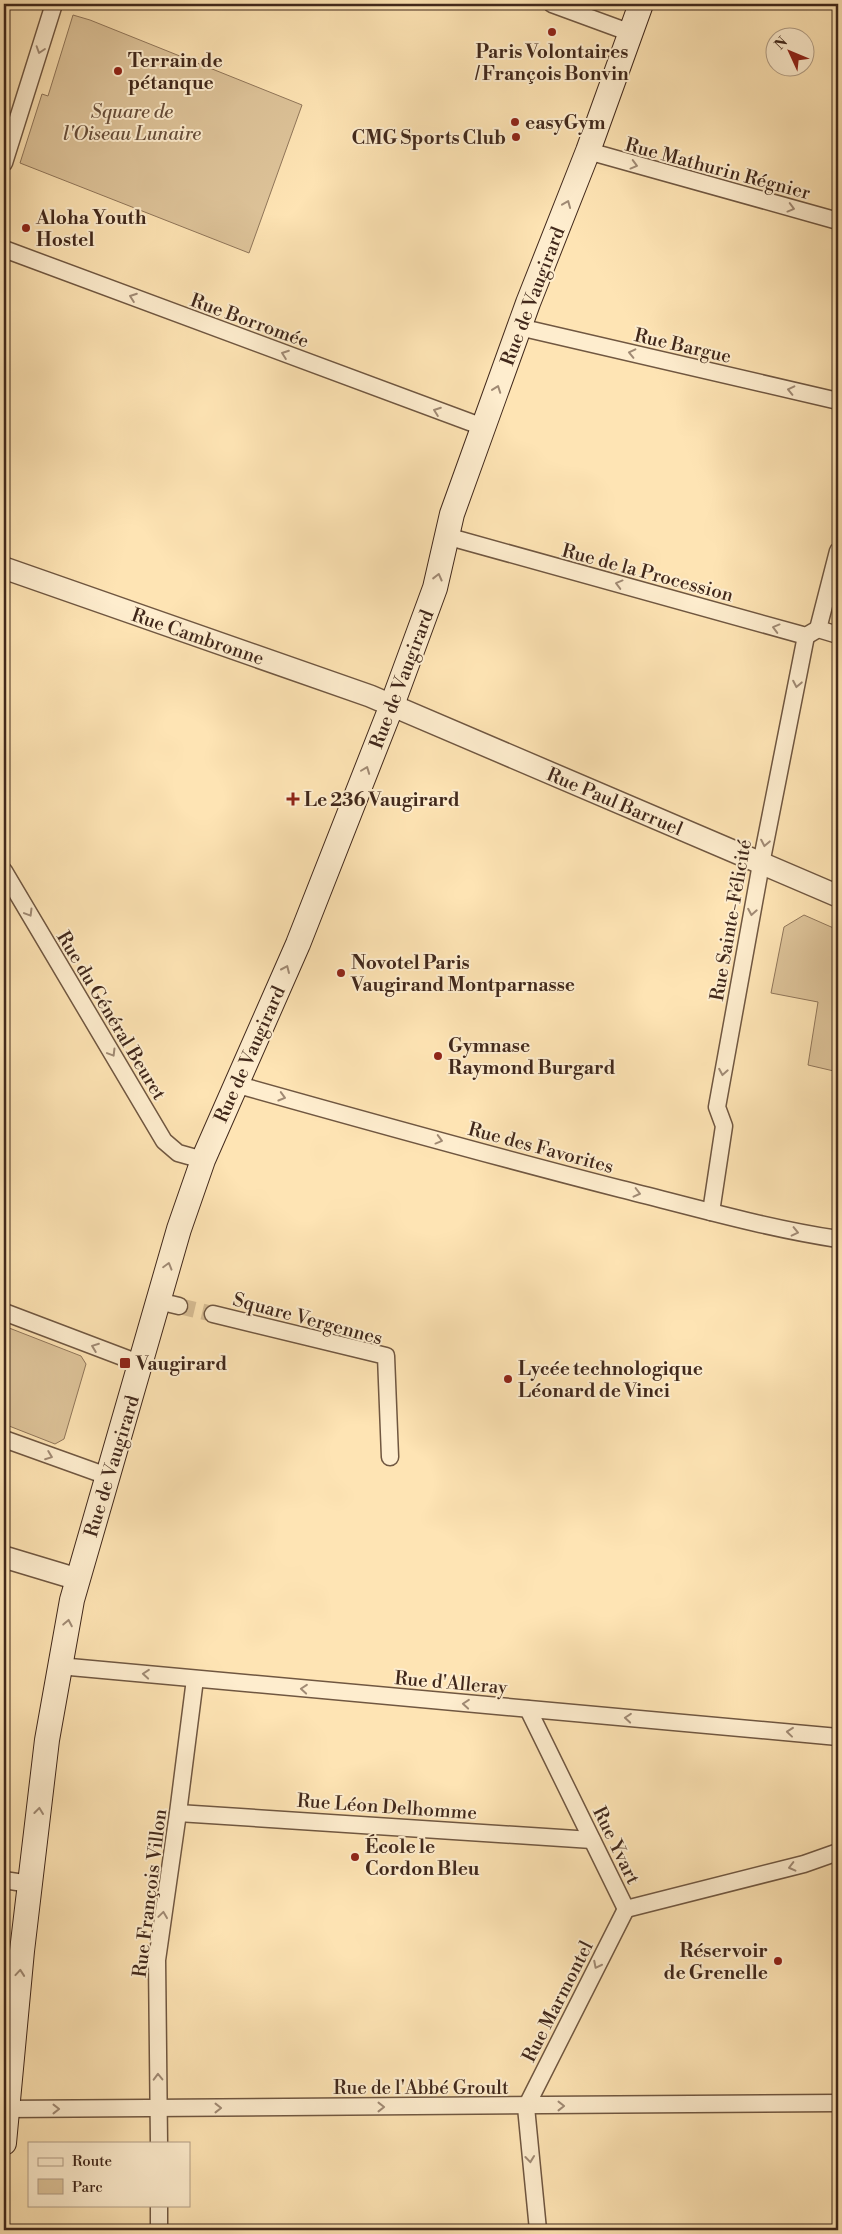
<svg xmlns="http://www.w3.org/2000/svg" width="842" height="2234" viewBox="0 0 842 2234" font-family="'Libre Bodoni',serif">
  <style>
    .green { fill: #dec49a; stroke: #90765a }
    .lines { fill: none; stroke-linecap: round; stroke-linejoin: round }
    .minor-tunnel { stroke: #d8be95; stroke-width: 16; stroke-dasharray: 16 8; stroke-linecap: butt }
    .minor-casing { stroke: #705741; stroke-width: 19 }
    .tertiary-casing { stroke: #705741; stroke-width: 24 }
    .secondary-casing { stroke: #41281b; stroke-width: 26 }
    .minor { stroke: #feedce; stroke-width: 16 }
    .tertiary { stroke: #feedce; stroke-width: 21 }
    .secondary { stroke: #feedce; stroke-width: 24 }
    .oneway { stroke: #a08a74 }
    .poi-dot { fill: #8f2418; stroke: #feedce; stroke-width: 2 }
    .labels { text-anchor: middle; stroke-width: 4; stroke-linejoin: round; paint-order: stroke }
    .poi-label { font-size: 19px; font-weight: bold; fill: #41281b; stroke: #feedce; text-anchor: start }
    .park-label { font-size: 19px; font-style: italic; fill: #684f3b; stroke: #feedce }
    .street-label { font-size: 19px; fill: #41281b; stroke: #feedce }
  </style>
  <rect width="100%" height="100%" fill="#fee4b4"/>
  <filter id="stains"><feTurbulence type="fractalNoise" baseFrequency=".004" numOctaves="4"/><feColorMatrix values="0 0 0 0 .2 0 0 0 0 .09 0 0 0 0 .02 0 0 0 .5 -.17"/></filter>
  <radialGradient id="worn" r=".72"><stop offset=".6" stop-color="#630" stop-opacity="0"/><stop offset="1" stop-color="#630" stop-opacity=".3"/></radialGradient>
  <g class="green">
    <path d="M73,15l17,5 212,85 -53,148 -229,-90 22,-69 6,2z"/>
    <path d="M804,915l34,15v142l-30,-7 10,-63 -47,-9 13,-66z"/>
    <path d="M4,1326l77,30 5,8 -22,75 -9,5 -51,-20z"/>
  </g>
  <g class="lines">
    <path class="minor-tunnel" d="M179,1306l34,8"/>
    <g class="minor-casing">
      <g id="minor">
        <path d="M552,4l79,29"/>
        <path d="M588,151l250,70"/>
        <path d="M4,163l50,-159"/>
        <path d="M4,249l479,178"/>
        <path d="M519,327l319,74"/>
        <path d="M446,536l360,100 12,-7 20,6"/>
        <path d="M818,629l20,-78"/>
        <path d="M4,871l160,270 14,12 25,7"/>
        <path d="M235,1084c128,36 257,72 386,105 72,18 144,39 217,50"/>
        <path d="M711,1212l13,-86 -7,-19 44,-243 45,-228"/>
        <path d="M158,1301l21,5"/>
        <path d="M4,1312l137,52"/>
        <path d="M213,1314l173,42 4,101"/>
        <path d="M4,1439l103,37"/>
        <path d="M59,1666l779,71"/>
        <path d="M528,1709l98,200"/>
        <path d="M178,1813l414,27"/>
        <path d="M4,1880l26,4"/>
        <path d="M626,1909l178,-45 34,-12"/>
        <path d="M4,2109l834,-6"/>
        <path d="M159,2143l-2,-183 21,-147 17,-134"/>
        <path d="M159,2230v-25"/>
        <path d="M538,2230l-12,-123 100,-198"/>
      </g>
    </g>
    <g class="tertiary-casing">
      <g id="tertiary">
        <path d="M4,568l366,128 468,200"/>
        <path d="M4,1557l73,22"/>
      </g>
    </g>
    <g class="secondary-casing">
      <path id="secondary" d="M4,2143l18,-192 25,-211 25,-140 107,-371 24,-69 95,-216 94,-239 43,-117 17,-74 76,-211 60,-152 53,-147"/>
    </g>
    <use href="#minor" class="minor"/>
    <use href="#tertiary" class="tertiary"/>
    <use href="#secondary" class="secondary"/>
  </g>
  <defs><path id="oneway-chevron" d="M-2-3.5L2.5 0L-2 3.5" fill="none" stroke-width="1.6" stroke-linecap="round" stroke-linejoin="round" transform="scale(1.25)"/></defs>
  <g class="oneway">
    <use href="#oneway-chevron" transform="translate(40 50) rotate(108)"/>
    <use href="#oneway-chevron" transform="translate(634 165) rotate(15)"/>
    <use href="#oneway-chevron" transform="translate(567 204) rotate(-68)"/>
    <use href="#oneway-chevron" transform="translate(791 208) rotate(15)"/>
    <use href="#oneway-chevron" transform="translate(133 297) rotate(-160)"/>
    <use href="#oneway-chevron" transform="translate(632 353) rotate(-167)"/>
    <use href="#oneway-chevron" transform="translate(285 354) rotate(-160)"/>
    <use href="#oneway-chevron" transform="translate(497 389) rotate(-70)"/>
    <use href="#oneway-chevron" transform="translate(791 390) rotate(-167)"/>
    <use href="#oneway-chevron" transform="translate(437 411) rotate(-160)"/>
    <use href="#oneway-chevron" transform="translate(438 577) rotate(-76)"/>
    <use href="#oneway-chevron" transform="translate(619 584) rotate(-165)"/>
    <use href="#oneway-chevron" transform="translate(776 628) rotate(-165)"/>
    <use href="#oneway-chevron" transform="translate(797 684) rotate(101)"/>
    <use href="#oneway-chevron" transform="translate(366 770) rotate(-69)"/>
    <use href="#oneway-chevron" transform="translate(765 843) rotate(101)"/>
    <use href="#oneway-chevron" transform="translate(752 912) rotate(100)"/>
    <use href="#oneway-chevron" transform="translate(29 913) rotate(59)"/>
    <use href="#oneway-chevron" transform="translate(286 969) rotate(-66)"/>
    <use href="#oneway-chevron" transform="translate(112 1053) rotate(59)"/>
    <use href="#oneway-chevron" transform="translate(723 1072) rotate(100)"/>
    <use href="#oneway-chevron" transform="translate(282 1097) rotate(16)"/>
    <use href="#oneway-chevron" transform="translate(439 1140) rotate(15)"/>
    <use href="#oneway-chevron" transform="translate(637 1193) rotate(14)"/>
    <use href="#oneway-chevron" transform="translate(795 1232) rotate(13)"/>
    <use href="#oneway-chevron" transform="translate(168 1266) rotate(-74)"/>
    <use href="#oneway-chevron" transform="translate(95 1347) rotate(-159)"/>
    <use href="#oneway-chevron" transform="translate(49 1456) rotate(21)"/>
    <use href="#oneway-chevron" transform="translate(68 1623) rotate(-79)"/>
    <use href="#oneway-chevron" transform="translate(146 1674) rotate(-175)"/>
    <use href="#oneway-chevron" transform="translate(304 1689) rotate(-175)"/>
    <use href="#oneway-chevron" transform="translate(466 1704) rotate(-175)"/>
    <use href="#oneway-chevron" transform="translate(628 1718) rotate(-175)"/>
    <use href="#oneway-chevron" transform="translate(790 1732) rotate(-174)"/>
    <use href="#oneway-chevron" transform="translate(39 1811) rotate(-83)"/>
    <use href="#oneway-chevron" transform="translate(792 1867) rotate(166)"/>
    <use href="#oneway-chevron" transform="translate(163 1915) rotate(-82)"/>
    <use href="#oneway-chevron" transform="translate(597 1965) rotate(117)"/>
    <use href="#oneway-chevron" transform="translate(20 1973) rotate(-85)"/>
    <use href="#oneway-chevron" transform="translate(158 2077) rotate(-91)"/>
    <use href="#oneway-chevron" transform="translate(561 2106)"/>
    <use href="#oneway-chevron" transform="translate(381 2107)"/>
    <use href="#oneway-chevron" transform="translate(218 2108)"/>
    <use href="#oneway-chevron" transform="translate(56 2109)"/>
    <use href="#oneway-chevron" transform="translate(530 2159) rotate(84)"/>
  </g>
  <g class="poi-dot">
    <circle cx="552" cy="32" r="5"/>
    <circle cx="118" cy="71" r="5"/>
    <circle cx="515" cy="122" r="5"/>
    <circle cx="516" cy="137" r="5"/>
    <circle cx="26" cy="228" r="5"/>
    <path d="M290.5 791.5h5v5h5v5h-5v5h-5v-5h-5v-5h5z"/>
    <circle cx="341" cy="973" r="5"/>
    <circle cx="438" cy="1056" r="5"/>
    <rect x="119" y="1357" width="12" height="12" rx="2.5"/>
    <circle cx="508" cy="1379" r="5"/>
    <circle cx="355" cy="1857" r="5"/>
    <circle cx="778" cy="1961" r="5"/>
  </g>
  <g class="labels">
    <g class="poi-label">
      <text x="552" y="58" text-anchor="middle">Paris Volontaires<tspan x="552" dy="22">/ François Bonvin</tspan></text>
      <text x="128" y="67">Terrain de<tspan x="128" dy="22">pétanque</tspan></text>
      <text x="525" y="129">easyGym</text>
      <text x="506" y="144" text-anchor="end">CMG Sports Club</text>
      <text x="36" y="224">Aloha Youth<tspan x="36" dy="22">Hostel</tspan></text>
      <text x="304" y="806">Le 236 Vaugirard</text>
      <text x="351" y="969">Novotel Paris<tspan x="351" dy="22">Vaugirand Montparnasse</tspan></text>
      <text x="448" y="1052">Gymnase<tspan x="448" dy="22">Raymond Burgard</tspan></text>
      <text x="136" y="1370">Vaugirard</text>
      <text x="518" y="1375">Lycée technologique<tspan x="518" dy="22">Léonard de Vinci</tspan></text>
      <text x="365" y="1853">École le<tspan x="365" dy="22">Cordon Bleu</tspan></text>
      <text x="768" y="1957" text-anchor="end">Réservoir<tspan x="768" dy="22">de Grenelle</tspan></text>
    </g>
    <g class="park-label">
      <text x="132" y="118">Square de<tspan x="132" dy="22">l'Oiseau Lunaire</tspan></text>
    </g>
    <g class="street-label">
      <text transform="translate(718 168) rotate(15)" y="7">Rue Mathurin Régnier</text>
      <text transform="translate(532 296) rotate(-69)" y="7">Rue de Vaugirard</text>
      <text transform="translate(250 320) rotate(20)" y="7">Rue Borromée</text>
      <text transform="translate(683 345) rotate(13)" y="7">Rue Bargue</text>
      <text transform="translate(648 572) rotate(15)" y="7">Rue de la Procession</text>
      <text transform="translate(198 636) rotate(19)" y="7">Rue Cambronne</text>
      <text transform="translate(401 679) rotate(-69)" y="7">Rue de Vaugirard</text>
      <text transform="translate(615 801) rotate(23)" y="7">Rue Paul Barruel</text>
      <text transform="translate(730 920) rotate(-80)" y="7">Rue Sainte-Félicité</text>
      <text transform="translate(112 1015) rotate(59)" y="7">Rue du Général Beuret</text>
      <text transform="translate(249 1054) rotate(-66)" y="7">Rue de Vaugirard</text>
      <text transform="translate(541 1147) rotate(15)" y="7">Rue des Favorites</text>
      <text transform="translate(308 1318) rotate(15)" y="7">Square Vergennes</text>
      <text transform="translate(111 1466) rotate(-73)" y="7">Rue de Vaugirard</text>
      <text transform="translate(451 1682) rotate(5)" y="7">Rue d'Alleray</text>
      <text transform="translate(387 1806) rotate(4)" y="7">Rue Léon Delhomme</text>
      <text transform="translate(617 1845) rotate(64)" y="7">Rue Yvart</text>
      <text transform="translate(149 1893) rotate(-83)" y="7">Rue François Villon</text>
      <text transform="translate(557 2001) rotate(-63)" y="7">Rue Marmontel</text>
      <text x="421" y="2094">Rue de l'Abbé Groult</text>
    </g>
  </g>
  <rect width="842" height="2234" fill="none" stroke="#fee4b4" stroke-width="20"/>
  <rect x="5" y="5" width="832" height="2224" fill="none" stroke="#41281b" stroke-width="2.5"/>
  <rect x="10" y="10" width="822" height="2214" fill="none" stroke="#41281b"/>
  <rect x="28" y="2142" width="162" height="65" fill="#feedce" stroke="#b29e86"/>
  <rect x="38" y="2158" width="25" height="8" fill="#feedce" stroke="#b29e86"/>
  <text x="72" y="2166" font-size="15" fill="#41281b">Route</text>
  <rect x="38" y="2179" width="25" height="15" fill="#dec49a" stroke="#b29e86"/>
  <text x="72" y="2192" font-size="15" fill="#41281b">Parc</text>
  <g transform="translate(790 52) rotate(314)"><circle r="24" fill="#feedce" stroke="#b29e86"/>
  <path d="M0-4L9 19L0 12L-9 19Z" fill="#8f2418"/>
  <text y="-8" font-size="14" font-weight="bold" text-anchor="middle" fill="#41281b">N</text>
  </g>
  <rect width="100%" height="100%" filter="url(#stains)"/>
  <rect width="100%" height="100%" fill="url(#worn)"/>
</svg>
